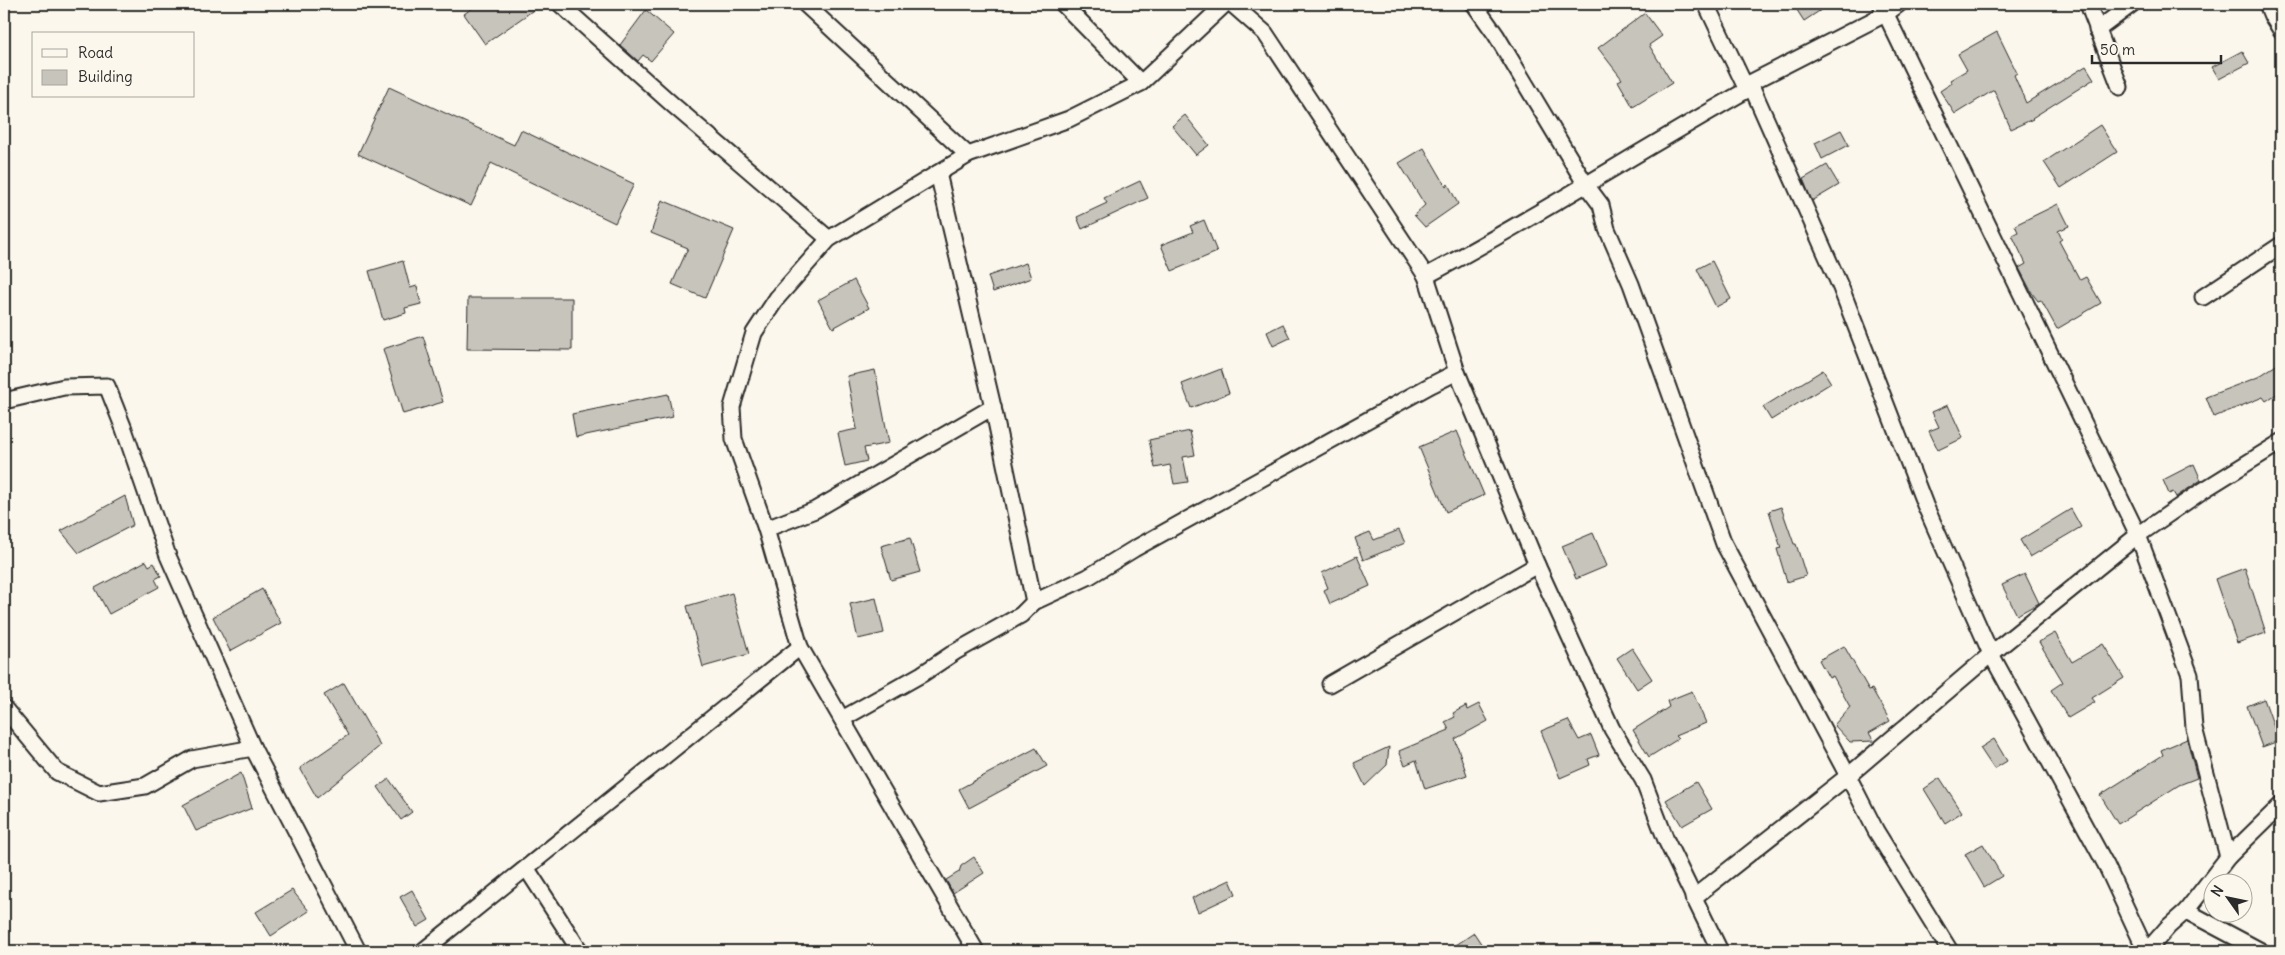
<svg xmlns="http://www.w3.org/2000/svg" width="2285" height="955" viewBox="0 0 2285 955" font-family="Delius,sans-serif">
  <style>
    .building { fill: #c7c4bc; stroke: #2b2b2b }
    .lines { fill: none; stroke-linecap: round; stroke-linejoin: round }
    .minor-casing { stroke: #2b2b2b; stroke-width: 19 }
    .minor { stroke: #fbf7ec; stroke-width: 15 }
  </style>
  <rect width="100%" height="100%" fill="#fbf7ec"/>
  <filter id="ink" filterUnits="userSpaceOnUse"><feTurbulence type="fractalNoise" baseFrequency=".02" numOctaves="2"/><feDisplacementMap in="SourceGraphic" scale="10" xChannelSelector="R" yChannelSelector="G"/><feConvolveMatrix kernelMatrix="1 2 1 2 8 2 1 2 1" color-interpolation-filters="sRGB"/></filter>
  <g filter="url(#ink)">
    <g class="building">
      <path d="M478,4h64l-57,40 -21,-30z"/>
      <path d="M1793,4h37l-26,17z"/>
      <path d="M646,10l28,24 -23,27 -8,-6 -5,6 -18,-16z"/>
      <path d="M1645,13l17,23 -13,9 23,38 -39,24 -15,-26 4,-2 -24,-31z"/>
      <path d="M1997,32l20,41 -3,2 12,28 60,-37 8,13 -62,39 1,1 -22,10 -17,-39 -39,24 -15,-23 12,-8 -2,-3 17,-10 -9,-16z"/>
      <path d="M2242,51l7,12 -30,16 -7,-12z"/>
      <path d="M389,87l125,58 7,-15 113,54 -19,39 -124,-60 -20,43 -113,-52z"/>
      <path d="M1185,115l24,30 -13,10 -24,-29z"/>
      <path d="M2100,125l17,27 -56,36 -17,-26z"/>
      <path d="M1841,130l8,15 -27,14 -7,-16z"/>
      <path d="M1424,148l22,38 2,-2 10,20 -33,23 -11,-12 11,-10 -26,-42z"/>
      <path d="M1827,165l12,20 -27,16 -9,-22z"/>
      <path d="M1140,181l8,17 -66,31 -5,-12 30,-14 -3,-5z"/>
      <path d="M662,200l72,30 -29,68 -33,-14 16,-36 -37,-15z"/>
      <path d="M2058,204l11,22 -11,5 4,8 -3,2 21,39 6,-3 15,26 -44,26 -16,-29 -3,1 -6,-8 -13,-25 7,-4 -14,-29 6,-3 -3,-7z"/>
      <path d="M1204,220l13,32 -45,19 -11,-26 32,-13 -3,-6z"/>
      <path d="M403,261l7,27 7,-2 4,18 -16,4 1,5 -23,7 -14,-49z"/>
      <path d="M1712,261l19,38 -15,8 -19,-38z"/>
      <path d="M1026,263l5,15 -38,14 -5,-16z"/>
      <path d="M854,280l15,28 -36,20 -15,-28z"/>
      <path d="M468,298h104v52l-105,-1z"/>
      <path d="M1283,324l7,14 -17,8 -6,-14z"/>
      <path d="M423,336l20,66 -40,12 -20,-65z"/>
      <path d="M2281,362v29l-15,10 -3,-4 -49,20 -8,-20 52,-20z"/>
      <path d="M1221,369l8,24 -38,15 -9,-24z"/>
      <path d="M875,370l14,73 -25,5 3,13 -22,5 -7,-33 19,-4 -10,-53z"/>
      <path d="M1823,370l8,13 -60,37 -8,-13z"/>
      <path d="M668,394l5,23 -97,20 -4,-23z"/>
      <path d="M1948,405l15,33 -25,12 -9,-19 10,-4 -7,-15z"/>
      <path d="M1190,431l5,24 -12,2 5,25 -14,2 -4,-19 -15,3 -6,-28z"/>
      <path d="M1457,431l27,64 -38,17 -27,-65z"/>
      <path d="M2194,464l7,16 -25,17 -3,-5 -4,2 -6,-14z"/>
      <path d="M125,496l8,29 -54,28 -18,-22z"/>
      <path d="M1781,507l13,37h2l10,32 -19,6 -10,-33 4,-1 -12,-37z"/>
      <path d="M2071,509l10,18 -51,30 -10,-17z"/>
      <path d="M1399,530l6,13 -42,17 -8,-22 15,-6 4,8z"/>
      <path d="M1593,533l14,33 -31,13 -14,-33z"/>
      <path d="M910,538l10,34 -29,8 -10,-34z"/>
      <path d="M1357,556l13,30 -40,18 -6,-14 4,-2 -6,-15z"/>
      <path d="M146,561l3,5 5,-3 7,13 -6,3 4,8 -50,27 -14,-26z"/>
      <path d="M2245,568l21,65 -29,10 -22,-64z"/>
      <path d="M2025,574l14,29 -22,12 -15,-30z"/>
      <path d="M262,589l19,34 -51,28 -17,-34z"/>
      <path d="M732,593l17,61 -46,13 -16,-61z"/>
      <path d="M876,598l8,35 -26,6 -8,-35z"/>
      <path d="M2055,633l17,29 31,-18 21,34 -32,20 3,4 -27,16 -17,-28 12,-8 -24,-40z"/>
      <path d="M1844,646l25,44 3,-1 18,32 -21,12 5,8 -24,1 -16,-17 16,-18 -17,-31 -4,2 -10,-18z"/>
      <path d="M1632,648l20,31 -15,10 -20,-31z"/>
      <path d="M344,683l36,63 -63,52 -17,-30 48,-33 -24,-40z"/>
      <path d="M1692,691l14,32 -31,13 3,3 -29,18 -16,-27 36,-23 -2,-6z"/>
      <path d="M2264,699l15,42 -17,6 -15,-41z"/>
      <path d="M1479,704l9,17 -33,18 12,36 -42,14 -9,-29 -11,5 -6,-14 50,-21 -4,-8 10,-5 -2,-4 13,-7 1,4z"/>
      <path d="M1568,720l11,20 12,-5 8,20 -11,4 2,6 -30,13 -19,-47z"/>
      <path d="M1994,739l13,22 -13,8 -14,-21z"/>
      <path d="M2187,739l10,39 -18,7 -61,39 -18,-29 63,-40 -2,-5z"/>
      <path d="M1389,747l-2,18 -22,21 -11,-23z"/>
      <path d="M1036,748l11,18 -78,42 -10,-19z"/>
      <path d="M241,773l11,35 -56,23 -13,-26z"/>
      <path d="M1940,778l22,34 -17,11 -21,-34z"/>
      <path d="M389,779l23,33 -11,8 -23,-33z"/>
      <path d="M1696,782l16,27 -30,17 -16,-26z"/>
      <path d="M1983,844l19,32 -18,11 -19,-33z"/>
      <path d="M974,857l10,16 -31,20 -7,-13 13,-8 2,-6z"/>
      <path d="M1230,880l6,14 -38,18 -6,-14z"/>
      <path d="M292,890l17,21 -38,25 -15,-24z"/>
      <path d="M412,890l17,30 -12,7 -17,-30z"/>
      <path d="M1474,933l12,18h-39z"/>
    </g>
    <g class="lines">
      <g class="minor-casing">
        <g id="minor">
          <path d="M560,4l113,101 156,134"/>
          <path d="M805,4l163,151"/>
          <path d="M1063,4l78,79"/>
          <path d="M1232,4l33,29 161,243 31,96 80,193 75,164 31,51 23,60 54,111"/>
          <path d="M1474,4l22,31 90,150 15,20 6,24 24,55 93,260 124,232 28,55 74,120"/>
          <path d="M1706,4l41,86"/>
          <path d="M1881,4l257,531 52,140 4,53 34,129"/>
          <path d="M2088,4l32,83"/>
          <path d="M2267,4l5,12 9,14"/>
          <path d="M2097,30l35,-26"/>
          <path d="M1750,83l91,205 84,217 66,149 115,211 40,86"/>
          <path d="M938,173l55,234 41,195"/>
          <path d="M1426,276c109,-58 213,-125 321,-186l3,-7 137,-70 12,-9"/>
          <path d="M2203,297l78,-52"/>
          <path d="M4,401l60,-14 43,-1 17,43 44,127 85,192 105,203"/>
          <path d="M766,529l49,-19 178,-103"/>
          <path d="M1330,684l207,-119"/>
          <path d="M4,708l53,64 42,21 46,-7 47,-27 61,-11"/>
          <path d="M842,719l80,-45 33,-22 66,-37 13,-13 54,-25 46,-28 297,-164 26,-13"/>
          <path d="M527,869l53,82"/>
          <path d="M1693,898l155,-122 143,-122 147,-119 64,-44 79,-49"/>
          <path d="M2186,911l75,40"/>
          <path d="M423,951l377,-304"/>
          <path d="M976,951l-176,-304 -34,-118 -32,-90 -2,-32 22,-74 23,-35 52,-59 139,-84 101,-36 72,-36 84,-79"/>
          <path d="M2147,951l21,-24 18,-16 42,-54 53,-52"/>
        </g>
      </g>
      <use href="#minor" class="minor"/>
    </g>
  </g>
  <rect width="2285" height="955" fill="none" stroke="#fbf7ec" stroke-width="20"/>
  <rect x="10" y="10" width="2265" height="935" fill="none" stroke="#2b2b2b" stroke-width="2" filter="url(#ink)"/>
  <rect x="32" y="32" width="162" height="65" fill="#fbf7ec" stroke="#a8a59f"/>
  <rect x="42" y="49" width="25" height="8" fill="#fbf7ec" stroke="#a8a59f"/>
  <text x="78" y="58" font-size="15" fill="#2b2b2b">Road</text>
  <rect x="42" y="70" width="25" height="15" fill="#c7c4bc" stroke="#a8a59f"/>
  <text x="78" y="82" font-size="15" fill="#2b2b2b">Building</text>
  <g transform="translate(2228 898) rotate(303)"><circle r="24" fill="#fbf7ec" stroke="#a8a59f"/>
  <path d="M0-4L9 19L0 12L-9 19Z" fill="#2b2b2b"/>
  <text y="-8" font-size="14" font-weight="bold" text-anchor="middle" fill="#2b2b2b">N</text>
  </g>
  <path d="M2092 55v8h129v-8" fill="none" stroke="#2b2b2b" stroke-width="2.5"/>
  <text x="2100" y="55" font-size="15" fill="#2b2b2b" stroke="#fbf7ec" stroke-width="4" paint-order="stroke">50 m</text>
</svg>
